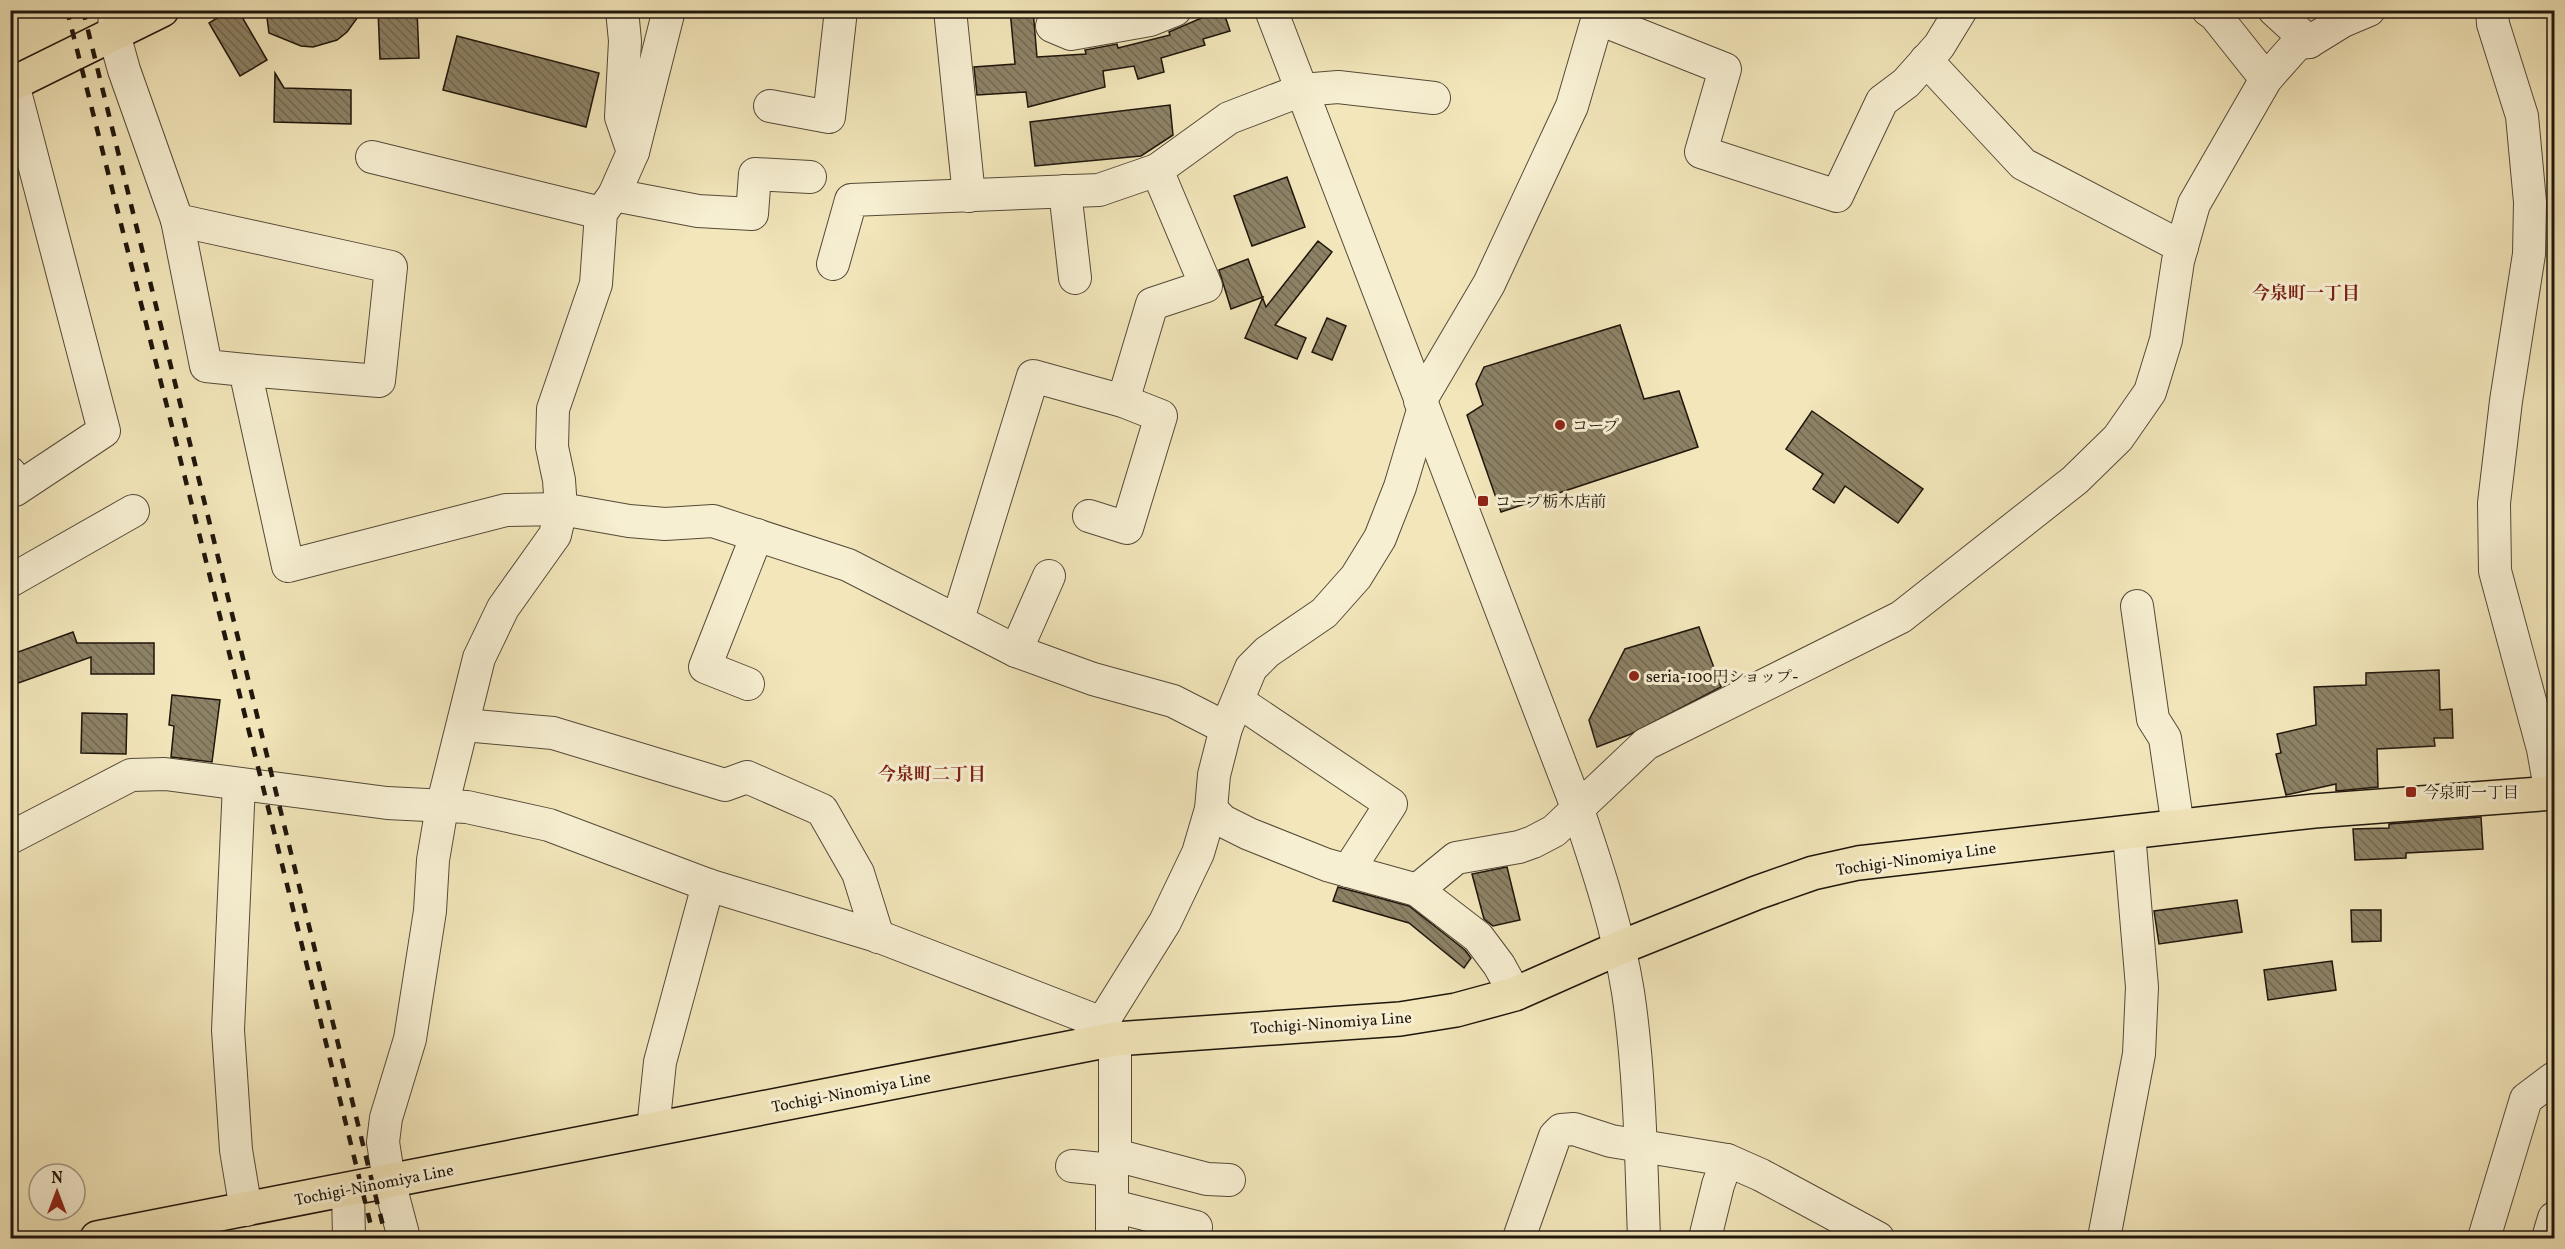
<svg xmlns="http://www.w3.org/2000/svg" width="2565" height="1249" viewBox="0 0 2565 1249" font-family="Vollkorn,'Noto Serif JP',serif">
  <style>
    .building { fill: url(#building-back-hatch); stroke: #1f160c; stroke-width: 1.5 }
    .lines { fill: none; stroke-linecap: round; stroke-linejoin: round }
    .minor-casing { stroke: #544a38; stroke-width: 34 }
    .major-casing { stroke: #1f160c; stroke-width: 36 }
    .minor { stroke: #f7efd2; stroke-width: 32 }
    .major { stroke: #f2e6ba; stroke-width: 33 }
    .rail { stroke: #1f160c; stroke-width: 4.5; stroke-dasharray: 10 10; stroke-linecap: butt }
    .poi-dot { fill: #8f2418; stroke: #f7efd2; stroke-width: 2 }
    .labels { text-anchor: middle; stroke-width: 6; stroke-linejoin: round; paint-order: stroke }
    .poi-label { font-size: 16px; fill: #1f160c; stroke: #f7efd2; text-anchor: start }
    .street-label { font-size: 16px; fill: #1f160c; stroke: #f7efd2 }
    .neighbourhood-label { font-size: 18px; font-weight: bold; fill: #7a1f14; stroke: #f7efd2 }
  </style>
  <defs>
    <pattern id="building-back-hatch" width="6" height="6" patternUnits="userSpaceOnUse" patternTransform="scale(1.5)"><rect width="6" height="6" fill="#8d8266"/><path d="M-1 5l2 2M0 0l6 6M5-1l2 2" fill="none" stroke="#736952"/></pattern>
  </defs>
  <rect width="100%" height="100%" fill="#f2e6ba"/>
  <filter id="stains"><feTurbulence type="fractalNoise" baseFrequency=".00333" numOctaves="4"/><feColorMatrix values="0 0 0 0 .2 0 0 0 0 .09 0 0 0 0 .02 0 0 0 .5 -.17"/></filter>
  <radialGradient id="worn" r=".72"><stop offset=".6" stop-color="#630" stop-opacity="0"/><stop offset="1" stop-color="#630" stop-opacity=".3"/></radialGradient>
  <g class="building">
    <path d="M230,10h8l29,50 -27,16 -31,-53z"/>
    <path d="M266,10h97l-16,22 -10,8 -24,7 -12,-1 -32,-13z"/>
    <path d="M378,10h39l2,48 -39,1z"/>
    <path d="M1010,10h23l4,47 49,-3 -1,-4 32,-6 1,4 52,-13 -1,-3 51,-22h3l7,21 -27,8 2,6 -44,13 3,14 -26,7 -4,-13 -31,5 2,16 -77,20 -2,-15 -49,3 -3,-28 41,-3z"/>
    <path d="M457,36l142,37 -13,54 -143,-37z"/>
    <path d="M275,73l9,15 67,2v34l-77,-2z"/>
    <path d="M1170,105l3,30 -32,21 -106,10 -5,-44z"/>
    <path d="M1287,177l18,50 -53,19 -18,-50z"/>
    <path d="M1318,241l14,11 -57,73 31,13 -9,21 -52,-21 18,-41 -32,12 -12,-39 29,-11 18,48z"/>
    <path d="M1327,318l19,8 -14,34 -20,-8z"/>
    <path d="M1620,325l24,74 35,-8 19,56 -197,65 -34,-97 16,-10 -7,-21 8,-17z"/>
    <path d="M1812,411l111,78 -25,34 -53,-37 -11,17 -21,-14 10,-15 -37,-25z"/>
    <path d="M1699,627l22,60 -90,47 -34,13 -8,-27 36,-71z"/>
    <path d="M73,632l4,11h77v31h-63v-17l-81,29v-31z"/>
    <path d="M2439,670l1,40 12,-1 1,29h-19l1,8 -58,3 1,38 -42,4v-7l-50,11 -10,-41 5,-1 -4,-19 39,-9 -2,-38 52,-2v-12z"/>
    <path d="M172,695l48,5 -8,62 -41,-5 3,-31 -5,-1z"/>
    <path d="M82,713l45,1 -1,40 -45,-1z"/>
    <path d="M2481,817l2,32 -77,4v5l-51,2 -2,-31 36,-1v-4z"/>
    <path d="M1507,867l13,53 -27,6 -9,-7 -12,-45z"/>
    <path d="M1338,887l71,19 56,44 6,8 -7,10 -55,-45 -76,-22z"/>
    <path d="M2237,900l5,32 -83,12 -5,-33z"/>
    <path d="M2351,910h30v31l-29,1z"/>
    <path d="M2332,961l4,29 -68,10 -4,-30z"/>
  </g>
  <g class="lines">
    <g class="minor-casing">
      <g id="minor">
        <path d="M115,10l-1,24 10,36 53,150 214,47 -12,114 -134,-11"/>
        <path d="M950,10l19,186"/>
        <path d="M1271,10l307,800c20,59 40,120 50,182 12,81 13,165 16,246"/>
        <path d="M2208,10l7,5 51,64"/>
        <path d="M2274,10l35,32"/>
        <path d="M2492,10l1,14 29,92 8,86 -1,52 -23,147 -12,102 1,68 48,178 8,45"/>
        <path d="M1599,19l126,50 -24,83 136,44 45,-95 24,-18 33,-37 22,-36"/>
        <path d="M1052,26l19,8 79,-14 25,-10"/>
        <path d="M1926,60l97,104 159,83"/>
        <path d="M770,106l59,11 12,-107"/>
        <path d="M633,152l36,-142"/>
        <path d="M372,157l229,56"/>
        <path d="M1065,191l10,87"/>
        <path d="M614,195l84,16 54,3 3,-40 55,3"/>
        <path d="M177,220l29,146 39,4 43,196 218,-56 55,-1 68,12 36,3 48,-3 135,44 168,86 77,28 80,22 53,27 -12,47 -3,34 -13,44 -33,69 -63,101"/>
        <path d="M833,264l18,-64 248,-10 58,-20"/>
        <path d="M1123,401l29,-97 54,-18 -49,-116 72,-52 73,-28 36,-3 96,11"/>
        <path d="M1420,401l69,-117 83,-178 28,-96"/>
        <path d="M10,473l5,17 89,-59 -91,-347"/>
        <path d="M10,581l123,-70"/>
        <path d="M2137,606l16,113 12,19 13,89"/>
        <path d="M958,619l75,-243 90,25 38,15 -34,112 -38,-12"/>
        <path d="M1016,651l33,-75"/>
        <path d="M748,684l-43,-17 52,-132"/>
        <path d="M1238,701l153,103 -43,67"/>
        <path d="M464,725l89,8 172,52 22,-8 75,33 36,63 20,64"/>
        <path d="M1226,728l25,-60 16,-16 57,-39 32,-36 24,-39 20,-51 23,-77"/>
        <path d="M239,784l-11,246 8,120 10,60"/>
        <path d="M1211,809l12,12 26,13 78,31 90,25 61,47 21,28 16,29"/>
        <path d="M10,838l121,-63 34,-1 222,29 80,4 82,18 159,60 172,52 222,86 13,16v116l-3,15v68"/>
        <path d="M1417,890l39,-32 63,-11 14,-5 21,-11 92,-87 255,-127 174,-137 43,-42 32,-46 16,-52 12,-79 16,-57 72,-125 32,-36 11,-1 34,-21 26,-11"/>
        <path d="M653,1129l7,-67 48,-177"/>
        <path d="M1115,1155l92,24 22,1"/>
        <path d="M1072,1166l40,4"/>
        <path d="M348,1190l1,48"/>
        <path d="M1113,1206l83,21"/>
        <path d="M404,1238l-15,-57 -6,-39 3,-24 24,-79 20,-128 3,-51 9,-53 37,-149 24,-50 52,-73 6,-26 -2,-29 -7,-33 1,-38 43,-125 5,-71 13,-18 19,-43 -12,-35 4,-76 -3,-31"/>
        <path d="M1519,1238l36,-102 6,-6 13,-1 37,12 116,19 34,15 117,63"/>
        <path d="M1705,1238l13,-53 9,-25"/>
        <path d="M2104,1238l35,-184 3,-67 -13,-154"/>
        <path d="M2484,1238l42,-139 28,-21"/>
        <path d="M2548,1238l6,-20"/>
      </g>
    </g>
    <g class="major-casing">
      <g id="major">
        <path d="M10,85l152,-75"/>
        <path d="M97,1238l1018,-199 285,-20 56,-9 59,-16 104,-46 137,-55 57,-20 45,-10 456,-52 240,-18"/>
      </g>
    </g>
    <use href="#minor" class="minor"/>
    <use href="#major" class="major"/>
    <g class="rail">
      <path d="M67,10l196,777 111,451"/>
      <path d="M83,10l303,1228"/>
    </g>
  </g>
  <g class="poi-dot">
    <circle cx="1560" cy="425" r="6"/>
    <rect x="1477" y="495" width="12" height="12" rx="3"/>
    <circle cx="1634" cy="676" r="6"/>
    <rect x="2405" y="786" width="12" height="12" rx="3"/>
  </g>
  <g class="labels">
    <g class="poi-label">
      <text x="1572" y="431">コープ</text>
      <text x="1495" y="507">コープ栃木店前</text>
      <text x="1646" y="682">seria-100円ショップ-</text>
      <text x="2423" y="798">今泉町一丁目</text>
    </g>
    <g class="street-label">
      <text transform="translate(1916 858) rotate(-8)" y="6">Tochigi-Ninomiya Line</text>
      <text transform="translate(1331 1022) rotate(-4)" y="6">Tochigi-Ninomiya Line</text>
      <text transform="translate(851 1091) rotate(-11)" y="6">Tochigi-Ninomiya Line</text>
      <text transform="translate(374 1184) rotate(-11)" y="6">Tochigi-Ninomiya Line</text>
    </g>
    <g class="neighbourhood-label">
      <text x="2306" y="299">今泉町一丁目</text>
      <text x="932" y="780">今泉町二丁目</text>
    </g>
  </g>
  <rect width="2565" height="1249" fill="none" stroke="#f2e6ba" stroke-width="36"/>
  <rect x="12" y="12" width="2541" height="1225" fill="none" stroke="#1f160c" stroke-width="3"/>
  <rect x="18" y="18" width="2529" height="1213" fill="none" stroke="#1f160c" stroke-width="1.5"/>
  <g transform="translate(57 1192)"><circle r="28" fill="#f7efd2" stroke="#a19883" stroke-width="1.5"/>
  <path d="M0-4.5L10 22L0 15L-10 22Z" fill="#8f2418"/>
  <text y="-9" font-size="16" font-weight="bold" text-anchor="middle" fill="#1f160c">N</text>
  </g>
  <rect width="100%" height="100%" filter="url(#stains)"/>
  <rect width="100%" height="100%" fill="url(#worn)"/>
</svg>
